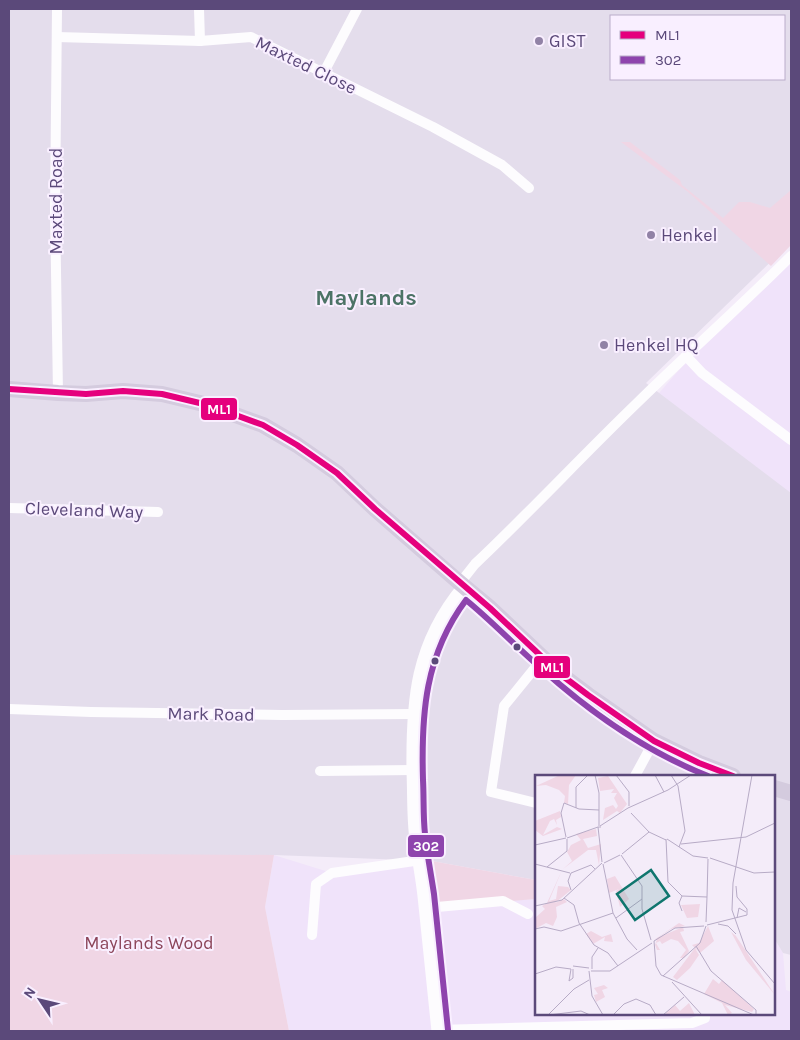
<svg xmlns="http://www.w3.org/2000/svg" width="800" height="1040" viewBox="0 0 800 1040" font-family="Karla,sans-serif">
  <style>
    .residential { fill: #f0e3fa }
    .industrial { fill: #e4ddec; fill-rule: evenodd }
    .green { fill: #f0d6e5 }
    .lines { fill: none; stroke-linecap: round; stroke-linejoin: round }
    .street { stroke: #fdfcfe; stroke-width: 10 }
    .secondary { stroke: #fdfcfe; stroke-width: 15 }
    .primary { stroke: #d4cbde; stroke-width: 16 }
    .bus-1-casing { stroke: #f9efff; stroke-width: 10 }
    .bus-2-casing { stroke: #f9efff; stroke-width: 10 }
    .bus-1 { stroke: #e5007d; stroke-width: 6 }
    .bus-2 { stroke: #8e44ad; stroke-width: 6 }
    .poi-dot { fill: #9182a6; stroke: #f9efff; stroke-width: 2 }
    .bus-dot { fill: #5b497a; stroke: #f9efff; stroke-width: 2 }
    .labels { text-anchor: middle; stroke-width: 4; stroke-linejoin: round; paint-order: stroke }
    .poi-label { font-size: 18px; fill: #5b497a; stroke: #f9efff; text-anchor: start }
    .street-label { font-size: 18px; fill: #5b497a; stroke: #f9efff }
    .park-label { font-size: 18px; fill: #8c455a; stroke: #f9efff }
    .district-label { font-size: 22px; font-weight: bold; fill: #4c7366; stroke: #f9efff }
    .inset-road { fill: none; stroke: #b7abc6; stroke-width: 1 }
    .view { fill: #0f766e; fill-opacity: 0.15; stroke: #0f766e; stroke-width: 2.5 }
    .inset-edge { fill: none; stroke: #5b497a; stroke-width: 2.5 }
    .line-badge { stroke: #f9efff; stroke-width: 2 }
    .badge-label { font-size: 14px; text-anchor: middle; font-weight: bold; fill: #fff }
  </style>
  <rect width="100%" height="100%" fill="#f4ecf9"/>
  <g class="residential">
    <path d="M791,256v398l-132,-261 54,-62z"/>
    <path d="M274,855l58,18 89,-13 82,41 33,-2v115h238v-76l9,15 3,37 5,2v39h-502l-24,-124z"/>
  </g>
  <path class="industrial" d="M9,9h782v233l-145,141 145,110v462l-8,-2 -9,-15v-162h-238v104l-104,-19 -158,-6h-265zM611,16h173v63h-173z"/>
  <g class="green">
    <path d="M621,142h9l50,38 2,5 41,33 16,-16h11l20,6 21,-18v55l-20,21 -83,-74z"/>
    <path d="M115,854l159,1 -9,52 24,124h-280v-176z"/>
    <path d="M421,860l11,1 104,19v19l-110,9z"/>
  </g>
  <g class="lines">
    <g class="street">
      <path d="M57,9l-2,200 3,184"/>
      <path d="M199,9l1,32"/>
      <path d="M57,37l143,4 51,-4 182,90 69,38 27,23"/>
      <path d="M323,74l34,-65"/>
      <path d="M686,356l16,17 89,67"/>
      <path d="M9,508l149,4"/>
      <path d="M460,583l15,-19c55,-52 107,-108 162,-161 51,-50 104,-97 154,-147"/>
      <path d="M9,709l82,3 191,3 132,-1"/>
      <path d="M320,771l94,-1"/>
      <path d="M635,776l19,-35"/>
      <path d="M536,803l-45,-11 13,-86 39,-48"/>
      <path d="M426,908l77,-7 25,13"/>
      <path d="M312,935l4,-51 16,-11 89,-13"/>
      <path d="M438,1030l254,-7 13,-5v-4"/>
    </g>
    <path class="secondary" d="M439,1031c-5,-45 -9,-90 -14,-135 -2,-19 -6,-38 -8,-56 -3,-23 -2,-46 -3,-68 -1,-71 3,-128 51,-185"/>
    <g class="primary">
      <path d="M9,389l49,4 28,1 37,-3 39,3 46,11 55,20 34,20 40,28 38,36 85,74 30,25 70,66 28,21 66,46 45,22 34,13"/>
      <path d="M774,788l17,5"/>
    </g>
    <g class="bus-1-casing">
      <path id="bus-1" d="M9,389l77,5 37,-3 39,3 46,11 55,20 34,20 40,28 38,36 115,99 70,66 28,21 66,46 45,22 34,13"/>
    </g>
    <g class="bus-2-casing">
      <path id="bus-2" d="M448,1030c-5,-45 -9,-91 -14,-136 -3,-20 -7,-40 -9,-60 -2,-18 -1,-36 -2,-54 -2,-66 2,-125 43,-180 27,22 50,47 76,69 49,44 105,83 166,107"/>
    </g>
    <use href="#bus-1" class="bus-1"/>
    <use href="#bus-2" class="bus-2"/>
  </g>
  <g class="poi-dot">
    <circle cx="539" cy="41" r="5"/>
    <circle cx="651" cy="235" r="5"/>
    <circle cx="604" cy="345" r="5"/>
  </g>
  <g class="bus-dot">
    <circle cx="517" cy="647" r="4.5"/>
    <circle cx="435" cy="661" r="4.5"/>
  </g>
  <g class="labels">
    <g class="poi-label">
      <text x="549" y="47">GIST</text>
      <text x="661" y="241">Henkel</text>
      <text x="614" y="351">Henkel HQ</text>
    </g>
    <g class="street-label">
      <text transform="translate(306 65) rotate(26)" y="6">Maxted Close</text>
      <text transform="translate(56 201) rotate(-90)" y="6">Maxted Road</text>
      <text transform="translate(84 510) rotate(2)" y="6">Cleveland Way</text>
      <text transform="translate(211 714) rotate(1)" y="6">Mark Road</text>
    </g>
    <g class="park-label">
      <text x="149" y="949">Maylands Wood</text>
    </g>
    <g class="district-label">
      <text x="366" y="305">Maylands</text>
    </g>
  </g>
  <g transform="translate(535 775)">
    <rect width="240" height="240" fill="#f4ecf9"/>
    <path d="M25,0h16l-7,10 -1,19 -4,-1 1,-7 -6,-6 -13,-5 -10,1zM73,1l19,28 -7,9 -3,-2 -14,9 2,-12 8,-3 3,4 2,-3 -4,-8 3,-5h-6l3,-4 -14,2 -2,-13zM25,36l1,6 -5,3 1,5 -3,-6 -4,2 -7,14 14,-8 5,2 -19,7 -8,-6v-9zM61,54l1,7 -14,3 5,9 13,-4 -2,21 -3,-15h-8l-25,19 9,-8 -5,-9 4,-7 10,-5 -5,-6zM27,95l-13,31 7,-2 2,-13 10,1 3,3 -16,13 9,-4 3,3 -11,5 1,10 -4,9 -7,-3 -11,6v-11l10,-9 -3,-3 5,-3zM80,101l14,23 -9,8 -4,-16 3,-2 -10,4 -2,-14zM165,129l-2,13 -11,1 -6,-13zM144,148l6,3 -14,3 -12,8 24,-10 1,4 -4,1 9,19 -5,7h-4l6,-8 -8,-9 -7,-2 -9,5 -2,-3 -4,2 4,7h-3l-2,-5 2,-6 -3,1zM173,151l6,15 -14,12 -8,-8 7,-2zM56,156l11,6 9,-3 2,8 -9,-1 1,-4 -12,7 -7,-10zM196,157l5,4 39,59 -29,-35zM160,173l4,7 -9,13 -13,12 -4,-3zM178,204l6,5 3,-4 32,29 -2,3 -27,-7 7,8 -4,2 -6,-12 -18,-9zM69,210l4,3 -6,2 3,7 -9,5 -2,-7 4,-1 -4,-6zM154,228l6,12h-31l11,-10 5,6z" fill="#f0d6e5"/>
    <path class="inset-road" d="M60,0l4,18v33M81,0l13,17v14M120,0l9,17M136,0l7,11 7,45 -6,16M217,0l-19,108 -1,27 14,40 29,34M41,33v-21l12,-12M93,33l40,-18 23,-15M96,38l18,19 17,8M65,51l28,-18M66,52h-3l4,35M31,62l-5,-24 3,-10 15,6 20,1M32,63l31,-11M131,64l2,43 14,14 25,1 -1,25M132,64l26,17 15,2M146,69l65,-7 29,-14M0,70l31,-7M87,79l27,-22M86,80l21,31v23l9,31M175,83l44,15 21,-1M69,88l16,-8M0,89l35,9M68,89l10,49 14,26 10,11M12,92l20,-16v-12M36,115l-3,-9 3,-8 20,-8 4,4M172,122l1,-38M29,123l10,7 5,18M0,131l27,-6 40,-37M147,136l-3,-8 3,-7M81,143l26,-19M202,143l2,-10 7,4M44,148l15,22 14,8 10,13M183,149l10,2 8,8M172,150l40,-10v-6l-10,-12 -1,-11M0,154l9,-2 17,4 52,-18M119,166l2,25 5,9 93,40M119,166l21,-13 29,-2M161,171l15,25 45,39v5M38,191l16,2M36,194l-2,12 4,-3v-9M57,194v-12l6,-9M54,196l3,25 11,19M56,196h19l42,-28M0,199l21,-7 15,2M128,201l37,-33 6,-17M137,207l30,33M13,240l26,-26 15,-9M14,240l32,-4 9,4M78,240l11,-11 12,-5 14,6 6,10M128,240l21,-18"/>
    <path class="view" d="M116,95l18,26 -34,24 -18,-26z"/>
    <rect width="240" height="240" class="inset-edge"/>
  </g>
  <g class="line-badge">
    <rect x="200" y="397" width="38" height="24" rx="5" fill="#e5007d"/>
    <rect x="533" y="655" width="38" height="24" rx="5" fill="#e5007d"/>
    <rect x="407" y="834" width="38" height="24" rx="5" fill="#8e44ad"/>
  </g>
  <g class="badge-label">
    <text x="219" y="414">ML1</text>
    <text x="552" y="672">ML1</text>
    <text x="426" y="851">302</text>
  </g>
  <rect width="800" height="1040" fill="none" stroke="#5b497a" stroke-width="20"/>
  <rect x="610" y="15" width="175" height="65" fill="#f9efff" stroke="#baadca"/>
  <rect x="620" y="31" width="25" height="8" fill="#e5007d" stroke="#baadca"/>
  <text x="655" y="40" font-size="15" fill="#5b497a">ML1</text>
  <rect x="620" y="56" width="25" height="8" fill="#8e44ad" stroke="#baadca"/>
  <text x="655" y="65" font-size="15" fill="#5b497a">302</text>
  <g transform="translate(40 1000) rotate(305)" stroke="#f9efff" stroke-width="4" paint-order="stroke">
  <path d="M0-4L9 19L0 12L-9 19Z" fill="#5b497a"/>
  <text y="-8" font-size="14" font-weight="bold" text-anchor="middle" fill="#5b497a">N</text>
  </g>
</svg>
